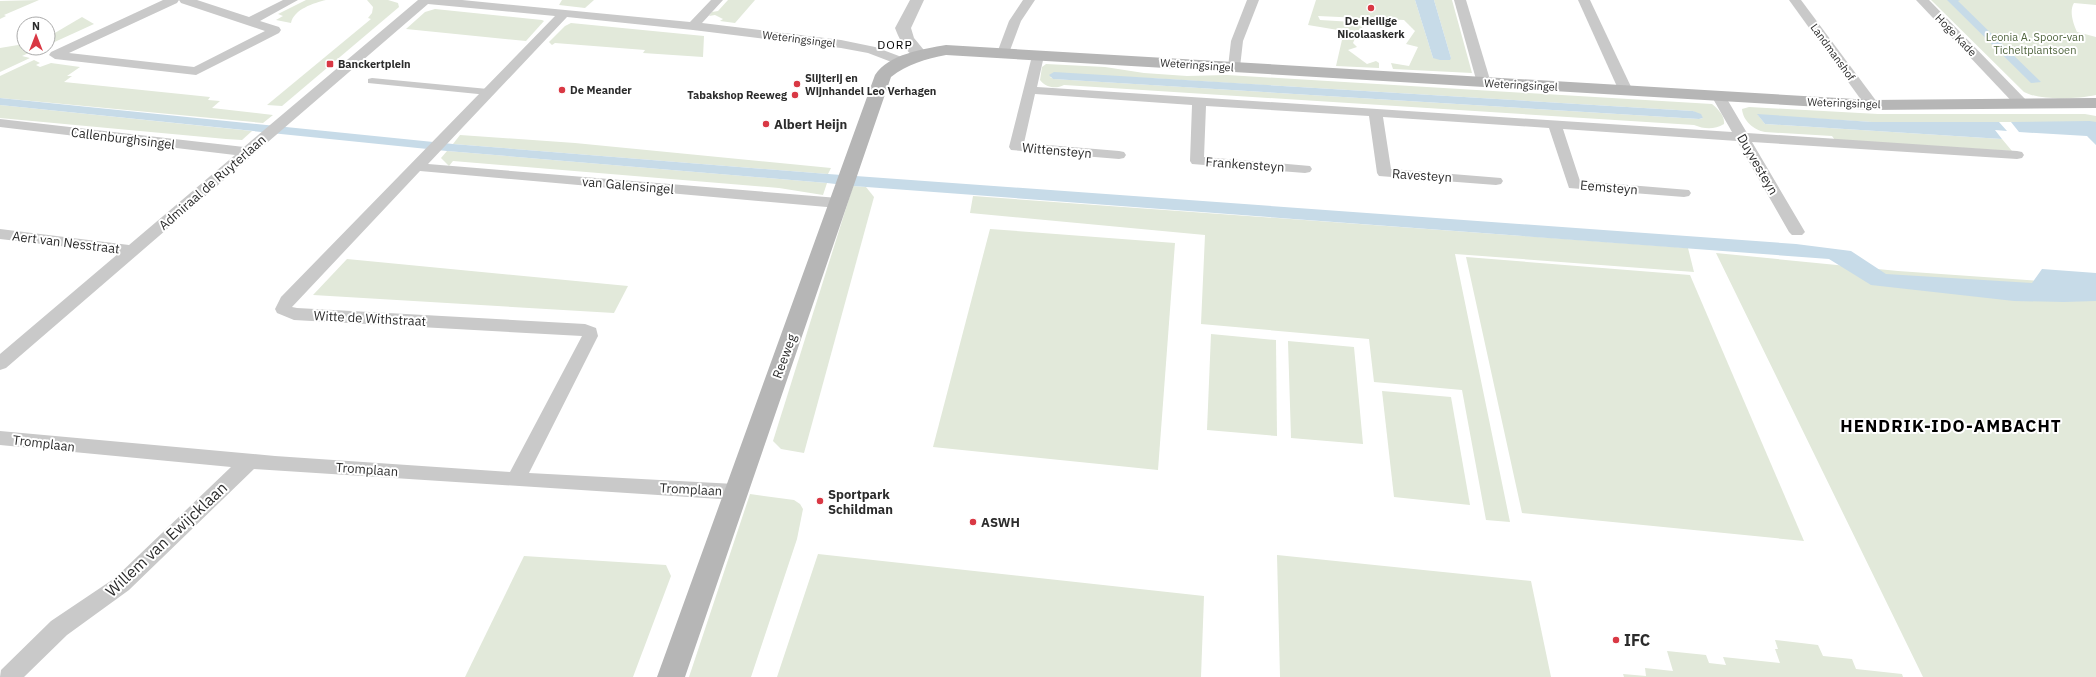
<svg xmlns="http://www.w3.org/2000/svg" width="2096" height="677" viewBox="0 0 2096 677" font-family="'IBM Plex Sans',sans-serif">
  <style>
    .green { fill: #e2e9da; fill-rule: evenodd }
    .water { fill: #c7dbe8 }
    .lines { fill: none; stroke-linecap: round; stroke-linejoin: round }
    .pedestrian { fill: #c9c9c9; fill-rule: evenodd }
    .minor { fill: #c9c9c9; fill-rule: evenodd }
    .tertiary { fill: #c9c9c9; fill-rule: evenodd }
    .secondary { fill: #b6b6b6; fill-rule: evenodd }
    .poi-dot { fill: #d93844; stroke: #fff; stroke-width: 1.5 }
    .labels { text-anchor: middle; stroke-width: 4; stroke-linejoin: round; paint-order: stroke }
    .far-poi-label { font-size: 11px; font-weight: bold; fill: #2c2c2c; stroke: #fff; text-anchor: start }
    .far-street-label { font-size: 11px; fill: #2c2c2c; stroke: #fff }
    .far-park-label { font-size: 11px; fill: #4f643d; stroke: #fff }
    .far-neighbourhood-label { font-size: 12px; letter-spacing: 1px; fill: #000; stroke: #fff }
    .poi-label { font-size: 13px; font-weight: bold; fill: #2c2c2c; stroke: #fff; text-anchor: start }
    .street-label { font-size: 13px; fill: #2c2c2c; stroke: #fff }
    .near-street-label { font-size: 16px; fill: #2c2c2c; stroke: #fff }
    .near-poi-label { font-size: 16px; font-weight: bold; fill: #2c2c2c; stroke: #fff; text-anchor: start }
    .district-label { font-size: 17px; font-weight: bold; letter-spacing: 1px; fill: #000; stroke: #fff }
  </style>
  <rect width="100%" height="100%" fill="#fff"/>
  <g class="green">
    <path d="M39,0l-35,15 2,1 -6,3v-18z"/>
    <path d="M306,0h20c-12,3 -32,9 -35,23l-15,-3 7,-4 -5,-2z"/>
    <path d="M367,0h21l10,3 1,4 -117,99 -15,-1 104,-86 -3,-1 4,-5 1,-6z"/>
    <path d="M562,0h32l-9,8 -26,-3z"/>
    <path d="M728,0h27l-20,23 -15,-2 3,-2 -8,-4 -6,1 3,-4 6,-1z"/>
    <path d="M1316,0h99l18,58h18l-17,-58h18l20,73 -79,-4 -2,-6 18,3 9,-19 -12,-3 9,-13 -11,-11 -86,-4 2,4 49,3c-9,3 -12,11 -16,20l4,4 -9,3 19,14 9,-3 3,2v5l-43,-2 8,-35 -36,-6z"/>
    <path d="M1931,0h165v5l-22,-2c-5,8 -1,20 3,29l19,5v58c-19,4 -55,6 -72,-3z"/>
    <path d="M435,9l107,11 2,1 -18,20 -120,-12 19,-17z"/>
    <path d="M82,17l12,7 -46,21v-8z"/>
    <path d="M571,23l133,13 -1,21 -60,-4 2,-3 -90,-7 -3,2 -3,-3 16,-16z"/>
    <path d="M24,44v4h16l-18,8 8,2 -30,14v-24z"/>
    <path d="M34,60l6,3 -4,2 4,2 11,-4 29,4 -13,9h5l-8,6 146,15 -2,3 12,1 -8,7 61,7 -10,8 -263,-25v-22z"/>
    <path d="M1046,64l59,3 39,6 43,3 40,-1 485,29c6,5 13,12 12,20 -10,6 -20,5 -30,1l-630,-40c-8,4 -18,3 -24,-5l2,-13zM1050,77l99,1 544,33 10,7 -4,1 -645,-40z"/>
    <path d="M0,105l252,26 -10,9 -16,-1 -226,-21z"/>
    <path d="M1749,107l129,7h207l11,2v6h-224l-114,-7 7,9 237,15 10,12 -177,-11 -3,-4 -67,-4c-11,-2 -22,-11 -23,-23z"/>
    <path d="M460,135l115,8 256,25 -3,6 -375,-30z"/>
    <path d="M447,151l380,32 -4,12 -44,-7 -326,-27 -4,5 -8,-8z"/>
    <path d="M853,186l13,1 8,10 -70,256 -23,-4 -8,-8z"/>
    <path d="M973,196l715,52 6,24 -239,-18 55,268 -24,-2 -24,-130 -88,-8 -5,-43 -168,-15 4,-89 -235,-22z"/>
    <path d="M990,229l185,14 -17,227 -225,-23z"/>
    <path d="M1716,253l182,18 198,14v392h-173z"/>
    <path d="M1466,257l224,18 114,266 -282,-28z"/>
    <path d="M347,259l281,27 -14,27 -301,-18z"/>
    <path d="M1211,334l65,6 1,96 -70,-6z"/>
    <path d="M1288,341l66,6 9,97 -72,-6z"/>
    <path d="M1382,391l69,6 19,108 -76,-8z"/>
    <path d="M750,494l44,6 6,4 3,5 -6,30 -46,138h-62z"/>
    <path d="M818,554l386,42 -3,81h-424z"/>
    <path d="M1277,555l254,26 20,96h-271z"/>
    <path d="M524,556l142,9 5,11 -38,101h-168z"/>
    <path d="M1775,640l43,5 5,11 29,3 4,10 46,5 1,3h-279l-1,-3 23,2 -1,-8 28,3 -6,-20 39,4 3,8 17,2 -3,-8 57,6 -5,-14h3z"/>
  </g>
  <g class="water">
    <path d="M1415,0h19l17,58 -1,2h-10l-7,-2z"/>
    <path d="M1947,0h13l-2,1 83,81 -10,1z"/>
    <path d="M1054,72l639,39 8,3 2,4 -4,1 -646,-40 -4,-4z"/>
    <path d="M0,98l453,46 375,30 968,70 55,7 35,23 146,9 10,-14 54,4v28l-32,1 -50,-1 -143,-16 -42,-26 -976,-73 -26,-3 -380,-32 -447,-46z"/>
    <path d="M1757,114l115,8h127l8,9 -12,-1 7,9 -237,-15z"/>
    <path d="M2090,121l6,1v23l-9,-9 -68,-4 -8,-10z"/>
  </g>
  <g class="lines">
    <path class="pedestrian" d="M372,78l116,11 5,3 -5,3 -120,-12v-4z"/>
    <g class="minor">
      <path d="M163,0h16l-2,3 -108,50 125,14 71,-36 -84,-28 -2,-3h18l52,17 34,-17h15l-38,21 19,6 2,3 -2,3 -83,42 -141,-16 -6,-4 2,-3z"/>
      <path d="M418,0h44l228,22 21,-22h12l-21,23 139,17 34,7 32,12 1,3 -6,4 -34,-13 -27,-5 -148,-18 -126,-13 -139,147 410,34 5,2 2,3 -2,3 -5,2 -418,-37 -128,136 5,1 288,16 11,4 2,8 -69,137 206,11 7,3 3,5 -3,5 -7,3 -481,-31 -125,121 -62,45 -43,42h-24l1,-7 50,-49 64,-43 116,-111 -231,-22v-14l275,25 235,16 72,-136 -288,-16 -17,-7 -2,-4 6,-12 274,-281 -127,-12 -422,364 -6,2v-16l119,-101 -119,-14v-10l129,16 106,-90 -235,-28v-8l244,28z"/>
      <path d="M1023,0h12l-14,21 -12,32 -6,4 -4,-1 -2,-3 12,-32z"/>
      <path d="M1247,0h12l-16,41 -3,26 -6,4 -6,-4 3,-26z"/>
      <path d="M1454,0h12l25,83 -2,3 -5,1 -7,-4z"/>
      <path d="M1578,0h12l43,91 -2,3 -5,1 -7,-4z"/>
      <path d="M1789,0h12l76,102 2,3 -2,3h-10z"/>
      <path d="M1916,0h13l99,102 2,3 -2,3h-10z"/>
      <path d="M1038,52l6,4 -7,31 695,45 -20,-35 7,-4 5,1 23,39 270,18 5,1 2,3 -2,3 -5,1 -265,-17 53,90 -3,3h-10l-3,-3 -52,-91 -174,-12 17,52 109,9 2,3 -2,3 -5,1 -115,-9 -20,-60 -166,-11 8,52 110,9 2,3 -2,3 -5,1 -117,-9 -2,-3 -8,-57 -163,-10 -2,51 106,9 2,3 -2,3 -5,1 -113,-9 -2,-3 2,-56 -157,-11 -11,49 95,8 5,1 2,3 -2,3 -5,1 -108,-9 -2,-3 23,-91z"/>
    </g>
    <path class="tertiary" d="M910,0h14l-13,28 3,10 14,17 -2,3c-16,4 -26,-17 -31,-30z"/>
    <path class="secondary" d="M946,45l926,55 224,-2v10l-224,2 -926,-55c-20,4 -39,9 -55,22l-206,600h-28l218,-602c14,-21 48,-26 71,-30z"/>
  </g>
  <g class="poi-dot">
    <circle cx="1371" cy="8" r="4"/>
    <rect x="326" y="60" width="8" height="8" rx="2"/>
    <circle cx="797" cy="84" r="4"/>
    <circle cx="562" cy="90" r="4"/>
    <circle cx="795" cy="95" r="4"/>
    <circle cx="766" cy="124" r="4"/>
    <circle cx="820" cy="501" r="4"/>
    <circle cx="973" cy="522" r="4"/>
    <circle cx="1616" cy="640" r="4"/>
  </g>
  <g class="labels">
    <g class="far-poi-label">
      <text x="1371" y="25" text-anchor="middle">De Heilige<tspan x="1371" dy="13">Nicolaaskerk</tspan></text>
      <text x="338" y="68">Banckertplein</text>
      <text x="805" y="82">Slijterij en<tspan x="805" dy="13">Wijnhandel Leo Verhagen</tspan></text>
      <text x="570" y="94">De Meander</text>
      <text x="787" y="99" text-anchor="end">Tabakshop Reeweg</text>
    </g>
    <g class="far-street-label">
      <text transform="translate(1956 35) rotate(46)" y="4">Hoge Kade</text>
      <text transform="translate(799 39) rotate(7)" y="4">Weteringsingel</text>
      <text transform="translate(1833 52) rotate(54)" y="4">Landmanshof</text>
      <text transform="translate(1197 65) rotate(4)" y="4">Weteringsingel</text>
      <text transform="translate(1521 85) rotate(3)" y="4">Weteringsingel</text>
      <text transform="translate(1844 103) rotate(2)" y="4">Weteringsingel</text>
    </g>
    <g class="far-park-label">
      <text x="2035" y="41">Leonia A. Spoor-van<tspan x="2035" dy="13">Ticheltplantsoen</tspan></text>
    </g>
    <g class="far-neighbourhood-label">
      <text x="895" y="49">DORP</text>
    </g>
    <g class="poi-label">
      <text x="774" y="129">Albert Heijn</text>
      <text x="828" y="499">Sportpark<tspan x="828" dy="15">Schildman</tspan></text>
      <text x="981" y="527">ASWH</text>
    </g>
    <g class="street-label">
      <text transform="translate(123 138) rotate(7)" y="5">Callenburghsingel</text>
      <text transform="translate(1057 150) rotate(5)" y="5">Wittensteyn</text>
      <text transform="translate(1245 164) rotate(4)" y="5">Frankensteyn</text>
      <text transform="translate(1758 164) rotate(60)" y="5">Duyvesteyn</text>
      <text transform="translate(1422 175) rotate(4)" y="5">Ravesteyn</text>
      <text transform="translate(212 182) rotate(-41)" y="5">Admiraal de Ruyterlaan</text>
      <text transform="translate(628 185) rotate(5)" y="5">van Galensingel</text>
      <text transform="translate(1609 187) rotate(5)" y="5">Eemsteyn</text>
      <text transform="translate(66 242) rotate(7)" y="5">Aert van Nesstraat</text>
      <text transform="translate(370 318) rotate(3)" y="5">Witte de Withstraat</text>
      <text transform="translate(784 356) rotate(-70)" y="5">Reeweg</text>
      <text transform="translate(44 443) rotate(7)" y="5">Tromplaan</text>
      <text transform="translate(367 469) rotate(4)" y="5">Tromplaan</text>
      <text transform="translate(691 489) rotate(3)" y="5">Tromplaan</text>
    </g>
    <g class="near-street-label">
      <text transform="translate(166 539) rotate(-43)" y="6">Willem van Ewijcklaan</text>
    </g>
    <g class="near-poi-label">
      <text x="1624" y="646">IFC</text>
    </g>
    <g class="district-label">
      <text x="1951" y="432">HENDRIK-IDO-AMBACHT</text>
    </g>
  </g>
  <g transform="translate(36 36)"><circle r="19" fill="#ffffff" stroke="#ababab"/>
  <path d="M0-3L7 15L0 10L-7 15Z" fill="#d93844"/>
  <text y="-6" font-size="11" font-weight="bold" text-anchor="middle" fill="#2c2c2c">N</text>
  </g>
</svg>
